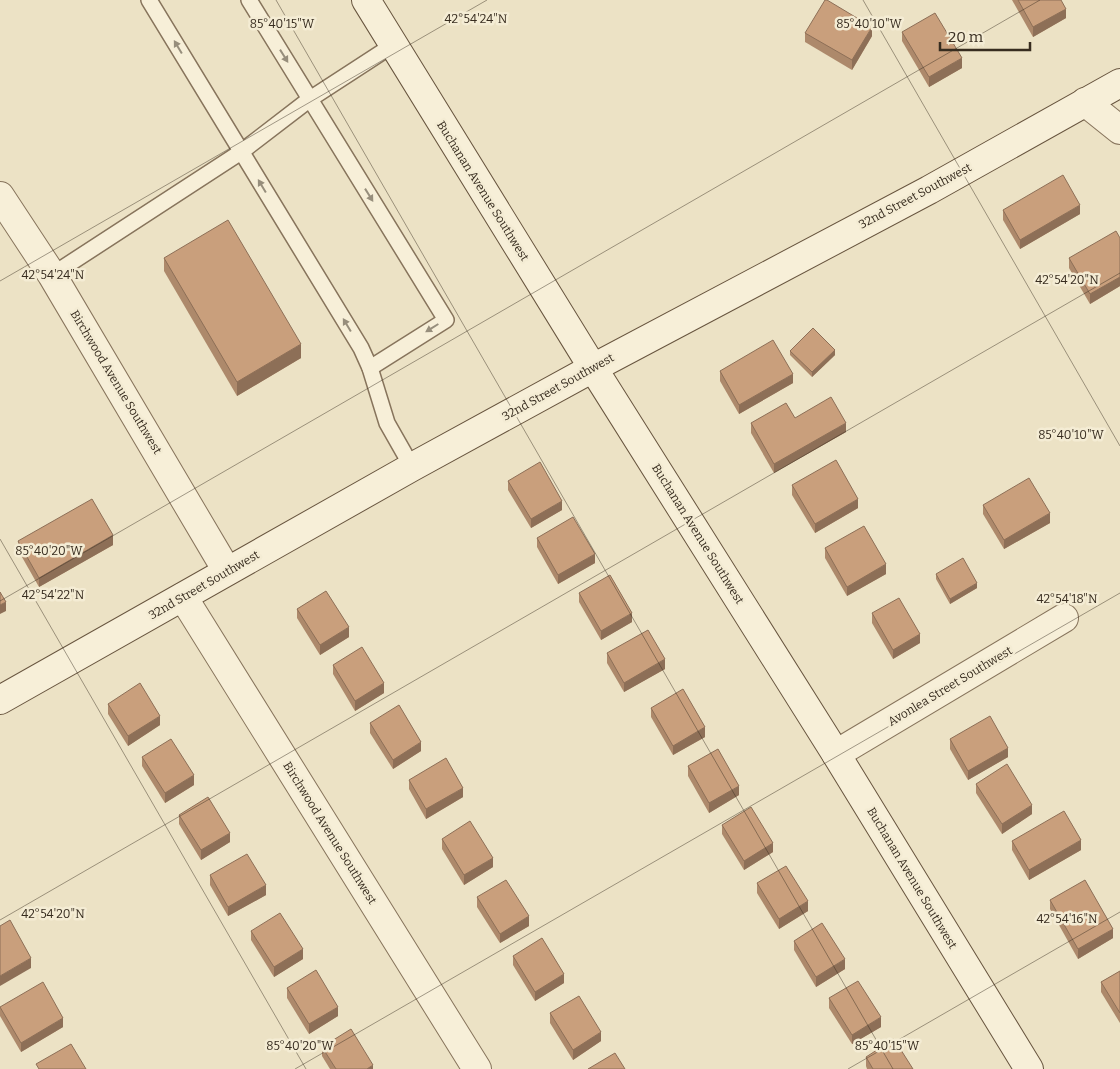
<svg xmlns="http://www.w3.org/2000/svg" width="1120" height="1069" viewBox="0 0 1120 1069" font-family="Bitter,serif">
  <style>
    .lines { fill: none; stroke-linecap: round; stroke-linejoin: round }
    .lane-casing { stroke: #87745c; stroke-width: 18 }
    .street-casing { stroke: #87745c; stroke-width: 30 }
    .secondary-casing { stroke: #68553f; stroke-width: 30 }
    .lane { stroke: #f7efd8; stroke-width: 15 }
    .street { stroke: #f7efd8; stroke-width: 28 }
    .secondary { stroke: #f7efd8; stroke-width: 28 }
    .wall { fill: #ad896b }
    .shaded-wall { fill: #8d6f57 }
    .building { fill: #c99f7c; stroke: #8d6f57 }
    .oneway { fill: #978e7c }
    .ticks { fill: none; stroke: #372c1f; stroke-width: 1; stroke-opacity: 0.45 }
    .labels { text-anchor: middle; stroke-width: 5; stroke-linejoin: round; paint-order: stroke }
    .street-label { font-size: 12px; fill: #372c1f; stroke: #f4ecd4 }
    .ticks-label { font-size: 12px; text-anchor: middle; fill: #372c1f; stroke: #f4ecd4; stroke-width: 5; stroke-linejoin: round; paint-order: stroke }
  </style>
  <rect width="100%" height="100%" fill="#ece2c5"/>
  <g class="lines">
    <g class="lane-casing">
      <g id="lane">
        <path d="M149,0l212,348 9,20 17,55 25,44"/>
        <path d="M249,0l197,320 -76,48"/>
        <path d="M52,275l189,-123 69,-53 83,-54"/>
      </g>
    </g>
    <g class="street-casing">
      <g id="street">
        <path d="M1085,102l35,28"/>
        <path d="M0,196l52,79 175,296"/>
        <path d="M183,597l294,472"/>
        <path d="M836,754l228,-136"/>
      </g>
    </g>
    <g class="secondary-casing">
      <g id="secondary">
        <path d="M366,0l227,368 243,386 193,315"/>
        <path d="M0,700l412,-233 181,-99 336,-178 191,-107"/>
      </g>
    </g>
    <use href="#lane" class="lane"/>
    <use href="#street" class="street"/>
    <use href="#secondary" class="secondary"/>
  </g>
  <g class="wall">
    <path d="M1012,0h49l5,18 -33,19z"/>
    <path d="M902,32l60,36 -33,19 -27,-46z"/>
    <path d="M805,33l67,3 -20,34 -47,-28z"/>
    <path d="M1003,210l77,4 -60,35 -17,-29z"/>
    <path d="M1120,238v48l-30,18 -21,-36v-10z"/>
    <path d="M164,258l137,100 -64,38 -73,-125z"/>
    <path d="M790,351l45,4 -23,22 -22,-22z"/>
    <path d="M720,371l73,12 -54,31 -19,-33z"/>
    <path d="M795,418l51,14 -72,41 -23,-40v-10z"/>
    <path d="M508,481l54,29 -31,18 -23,-38z"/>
    <path d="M792,485l66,23 -43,25 -23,-38z"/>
    <path d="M983,505l67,18 -46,26 -21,-35z"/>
    <path d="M537,538l58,25 -37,21 -21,-37z"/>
    <path d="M18,541l95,4 -74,42 -21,-37z"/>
    <path d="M825,548l61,26 -39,22 -22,-38z"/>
    <path d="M936,574l41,14 -27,16 -14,-25z"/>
    <path d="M579,593l53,29 -31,18 -22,-38z"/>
    <path d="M297,609l52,28 -29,18 -23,-37z"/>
    <path d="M872,613l48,30 -27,16 -21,-36z"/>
    <path d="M607,653l58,16 -41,23 -17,-29z"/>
    <path d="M333,665l51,28 -29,18 -22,-37z"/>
    <path d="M108,704l52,21 -32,21 -20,-32z"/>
    <path d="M651,708l54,29 -32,18 -22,-38z"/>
    <path d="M370,723l51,28 -28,18 -23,-36z"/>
    <path d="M950,739l58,18 -40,23 -18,-31z"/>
    <path d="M142,757l52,28 -29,18 -23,-37z"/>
    <path d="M688,766l51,29 -30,18 -21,-37z"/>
    <path d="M409,780l54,17 -37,22 -17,-30z"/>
    <path d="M976,784l56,30 -30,20 -26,-41z"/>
    <path d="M179,815l51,27 -29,18 -22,-36z"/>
    <path d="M722,825l51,27 -29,18 -22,-36z"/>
    <path d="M442,839l51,28 -29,18 -22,-36z"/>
    <path d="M1012,841l69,9 -52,30 -17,-30z"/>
    <path d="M210,875l56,20 -38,21 -18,-31z"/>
    <path d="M757,883l51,28 -29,18 -22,-36z"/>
    <path d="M477,897l52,29 -29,17 -23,-36z"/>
    <path d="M1050,900l63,38 -35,21 -28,-50z"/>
    <path d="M251,931l52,28 -29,18 -23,-37z"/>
    <path d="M794,941l51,28 -29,18 -22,-37z"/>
    <path d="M513,956l51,27 -29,18 -22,-36z"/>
    <path d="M1120,971v52l-19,-31v-10z"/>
    <path d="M287,988l51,28 -29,18 -22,-36z"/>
    <path d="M829,998l52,29 -29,17 -23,-36z"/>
    <path d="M0,1007l63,20 -42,25 -21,-36z"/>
    <path d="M550,1013l51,28 -28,19 -23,-37z"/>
    <path d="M322,1047l51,22h-43l-8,-13z"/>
    <path d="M866,1057l47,12h-46l-1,-3z"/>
  </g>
  <g class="shaded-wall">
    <path d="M1066,9v9l-33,19v-10z"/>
    <path d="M872,27v9l-20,34v-10z"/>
    <path d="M962,58v10l-33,19v-10z"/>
    <path d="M1080,205v9l-60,35v-9z"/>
    <path d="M1120,277v9l-30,18v-10z"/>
    <path d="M301,344v14l-64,38v-14z"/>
    <path d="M835,350v5l-23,22v-5z"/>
    <path d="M793,374v9l-54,31v-9z"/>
    <path d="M846,423v9l-72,41v-9z"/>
    <path d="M858,499v9l-43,25v-9z"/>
    <path d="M562,501v9l-31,18v-9z"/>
    <path d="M1050,513v10l-46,26v-9z"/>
    <path d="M113,535v10l-74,42v-9z"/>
    <path d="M595,554v9l-37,21v-9z"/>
    <path d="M886,564v10l-39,22v-9z"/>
    <path d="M977,583v5l-27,16v-5z"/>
    <path d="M6,602v9l-6,3v-9z"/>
    <path d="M632,613v9l-31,18v-9z"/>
    <path d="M349,627v10l-29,18v-10z"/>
    <path d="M920,634v9l-27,16v-9z"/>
    <path d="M665,659v10l-41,23v-9z"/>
    <path d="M384,683v10l-29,18v-10z"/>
    <path d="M160,716v9l-32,21v-10z"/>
    <path d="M705,727v10l-32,18v-9z"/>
    <path d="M421,742v9l-28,18v-9z"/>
    <path d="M1008,748v9l-40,23v-9z"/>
    <path d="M194,775v10l-29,18v-10z"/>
    <path d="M739,786v9l-30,18v-10z"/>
    <path d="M463,788v9l-37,22v-10z"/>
    <path d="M1032,805v9l-30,20v-10z"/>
    <path d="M230,833v9l-29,18v-10z"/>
    <path d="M1081,840v10l-52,30v-10z"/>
    <path d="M773,843v9l-29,18v-9z"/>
    <path d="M493,858v9l-29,18v-10z"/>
    <path d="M266,885v10l-38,21v-9z"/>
    <path d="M808,901v10l-29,18v-10z"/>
    <path d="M529,916v10l-29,17v-9z"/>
    <path d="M1113,929v9l-35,21v-10z"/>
    <path d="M303,949v10l-29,18v-10z"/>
    <path d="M31,958v10l-31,18v-10z"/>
    <path d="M845,959v10l-29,18v-10z"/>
    <path d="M564,974v9l-29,18v-9z"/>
    <path d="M338,1007v9l-29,18v-10z"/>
    <path d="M881,1017v10l-29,17v-9z"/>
    <path d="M63,1018v9l-42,25v-9z"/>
    <path d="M601,1032v9l-28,19v-10z"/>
    <path d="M373,1065v4h-6z"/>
  </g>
  <g class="building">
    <path d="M825,0h2l45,27 -20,33 -47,-27z"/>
    <path d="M1018,0h43l5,9 -33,18z"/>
    <path d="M935,13l27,45 -33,19 -27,-45z"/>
    <path d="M1063,175l17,30 -60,35 -17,-30z"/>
    <path d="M228,220l73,124 -64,38 -73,-124z"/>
    <path d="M1116,231l4,7v39l-30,17 -21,-36z"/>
    <path d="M813,328l22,22 -23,22 -22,-21z"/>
    <path d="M773,340l20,34 -54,31 -19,-34z"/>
    <path d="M831,397l15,26 -72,41 -23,-41 35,-20 9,15z"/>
    <path d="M836,460l22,39 -43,25 -23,-39z"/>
    <path d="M540,462l22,39 -31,18 -23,-38z"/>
    <path d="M1029,478l21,35 -46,27 -21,-35z"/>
    <path d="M92,499l21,36 -74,43 -21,-37z"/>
    <path d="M573,517l22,37 -37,21 -21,-37z"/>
    <path d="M864,526l22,38 -39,23 -22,-39z"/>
    <path d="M963,558l14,25 -27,16 -14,-25z"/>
    <path d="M610,575l22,38 -31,18 -22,-38z"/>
    <path d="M326,591l23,36 -29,18 -23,-36z"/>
    <path d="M0,592l6,10 -6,3z"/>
    <path d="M899,598l21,36 -27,16 -21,-37z"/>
    <path d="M648,630l17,29 -41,24 -17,-30z"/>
    <path d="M362,647l22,36 -29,18 -22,-36z"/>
    <path d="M140,683l20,33 -32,20 -20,-32z"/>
    <path d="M683,689l22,38 -32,19 -22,-38z"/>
    <path d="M399,705l22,37 -28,18 -23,-37z"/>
    <path d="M990,716l18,32 -40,23 -18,-32z"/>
    <path d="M171,739l23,36 -29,18 -23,-36z"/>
    <path d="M718,749l21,37 -30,17 -21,-37z"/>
    <path d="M446,758l17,30 -37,21 -17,-29z"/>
    <path d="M1007,764l25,41 -30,19 -26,-40z"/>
    <path d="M208,797l22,36 -29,17 -22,-35z"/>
    <path d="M751,807l22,36 -29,18 -22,-36z"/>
    <path d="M1064,811l17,29 -52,30 -17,-29z"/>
    <path d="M470,821l23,37 -29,17 -22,-36z"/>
    <path d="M247,854l19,31 -38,22 -18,-32z"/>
    <path d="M786,866l22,35 -29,18 -22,-36z"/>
    <path d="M506,880l23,36 -29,18 -23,-37z"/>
    <path d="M1085,880l28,49 -35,20 -28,-49z"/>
    <path d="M280,913l23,36 -29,18 -23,-36z"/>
    <path d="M10,920l21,38 -31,18v-50z"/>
    <path d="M822,923l23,36 -29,18 -22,-36z"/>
    <path d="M542,938l22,36 -29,18 -22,-36z"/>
    <path d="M316,970l22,37 -29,17 -22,-36z"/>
    <path d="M1120,971v42l-19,-31z"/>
    <path d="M858,981l23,36 -29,18 -23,-37z"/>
    <path d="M43,982l20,36 -42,25 -21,-36z"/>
    <path d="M579,996l22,36 -28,18 -23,-37z"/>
    <path d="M351,1029l22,36 -6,4h-31l-14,-22z"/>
    <path d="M894,1039l19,30h-40l-7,-12z"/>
    <path d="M71,1044l15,25h-47l-3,-5z"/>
    <path d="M615,1053l10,16h-37z"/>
  </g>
  <defs><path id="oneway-solid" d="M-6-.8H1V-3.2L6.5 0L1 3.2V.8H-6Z" transform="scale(1.25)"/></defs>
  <g class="oneway">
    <use href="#oneway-solid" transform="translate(178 47) rotate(-121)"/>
    <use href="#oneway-solid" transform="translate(284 56) rotate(58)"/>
    <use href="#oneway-solid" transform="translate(262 186) rotate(-121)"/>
    <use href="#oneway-solid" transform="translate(369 195) rotate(58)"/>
    <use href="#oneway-solid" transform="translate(347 325) rotate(-121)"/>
    <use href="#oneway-solid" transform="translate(432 328) rotate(148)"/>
  </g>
  <path class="ticks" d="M276,0l617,1069M863,0l257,446M0,281l487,-281M0,539l306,530M0,601l1040,-601M0,920l1120,-647M295,1069l825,-476M848,1069l272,-157"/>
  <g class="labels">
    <g class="street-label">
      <text transform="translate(483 191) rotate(58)" y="4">Buchanan Avenue Southwest</text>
      <text transform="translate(915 196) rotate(-28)" y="4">32nd Street Southwest</text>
      <text transform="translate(116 382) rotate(59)" y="4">Birchwood Avenue Southwest</text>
      <text transform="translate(558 387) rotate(-29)" y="4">32nd Street Southwest</text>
      <text transform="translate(698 534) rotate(58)" y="4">Buchanan Avenue Southwest</text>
      <text transform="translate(204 585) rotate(-30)" y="4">32nd Street Southwest</text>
      <text transform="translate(950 686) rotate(-31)" y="4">Avonlea Street Southwest</text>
      <text transform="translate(330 833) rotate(58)" y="4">Birchwood Avenue Southwest</text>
      <text transform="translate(912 878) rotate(59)" y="4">Buchanan Avenue Southwest</text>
    </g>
  </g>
  <g class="ticks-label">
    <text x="476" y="23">42°54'24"N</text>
    <text x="282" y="28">85°40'15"W</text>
    <text x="869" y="28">85°40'10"W</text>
    <text x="53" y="279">42°54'24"N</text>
    <text x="1067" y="284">42°54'20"N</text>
    <text x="1071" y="439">85°40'10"W</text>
    <text x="49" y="555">85°40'20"W</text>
    <text x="53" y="599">42°54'22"N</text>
    <text x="1067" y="603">42°54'18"N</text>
    <text x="53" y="918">42°54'20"N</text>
    <text x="1067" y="923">42°54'16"N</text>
    <text x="300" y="1050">85°40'20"W</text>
    <text x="887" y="1050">85°40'15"W</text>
  </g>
  <path d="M940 42v8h90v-8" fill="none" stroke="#372c1f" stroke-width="2.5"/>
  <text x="948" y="42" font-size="15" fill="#372c1f" stroke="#f4ecd4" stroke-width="4" paint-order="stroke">20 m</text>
</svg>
